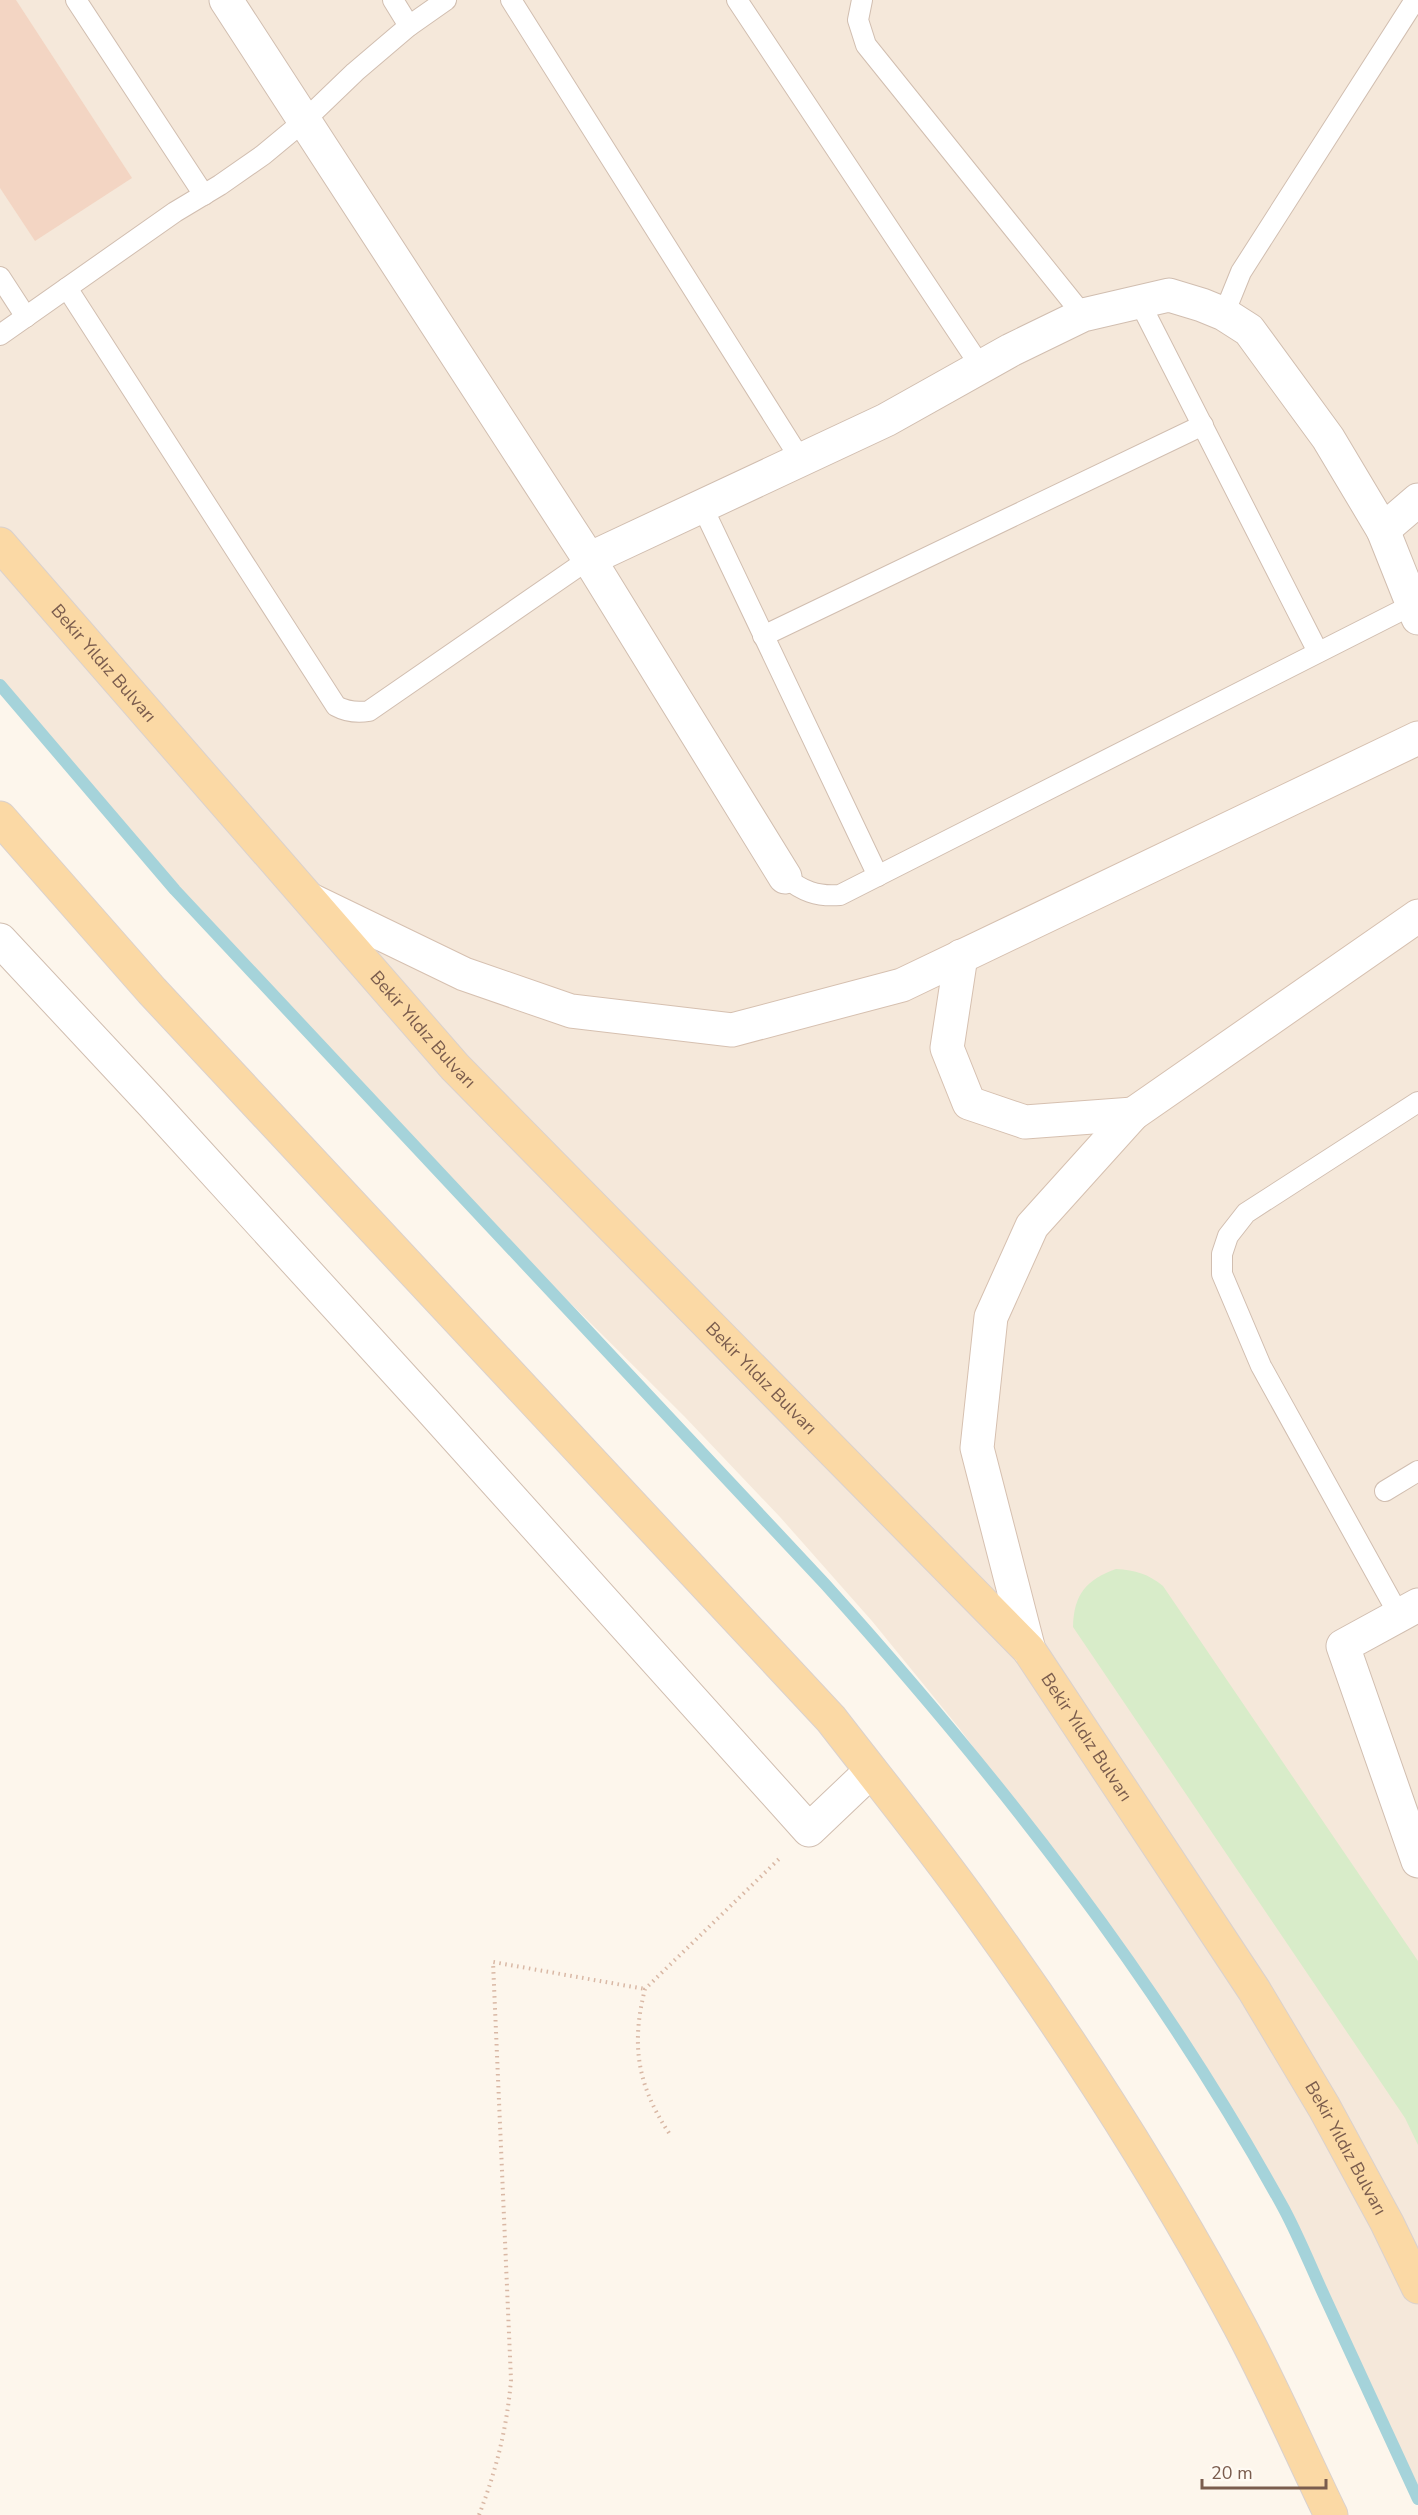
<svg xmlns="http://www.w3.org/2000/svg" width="1418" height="2515" viewBox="0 0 1418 2515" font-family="'Nunito Sans',sans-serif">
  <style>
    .residential { fill: #f5e8da }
    .green { fill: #d8ecc9 }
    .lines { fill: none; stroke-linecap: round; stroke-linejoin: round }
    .stream { stroke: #a5d3da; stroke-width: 12 }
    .building { fill: #f3d5c3 }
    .lane-casing { stroke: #d1beb0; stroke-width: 22 }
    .street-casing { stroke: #d1beb0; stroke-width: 35 }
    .secondary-casing { stroke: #d6c0b0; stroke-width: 35 }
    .primary-casing { stroke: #dad1cd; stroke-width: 35 }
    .path { stroke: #d9b8a5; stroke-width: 4; stroke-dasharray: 1.5 4.5; stroke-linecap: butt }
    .lane { stroke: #fff; stroke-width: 20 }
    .street { stroke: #fff; stroke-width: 33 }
    .secondary { stroke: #fff; stroke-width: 33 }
    .primary { stroke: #fbd9a5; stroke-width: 33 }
    .labels { text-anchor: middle; stroke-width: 4.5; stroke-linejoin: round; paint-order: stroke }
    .street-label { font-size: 18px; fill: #7a5c4d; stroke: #fffaf3 }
  </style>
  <rect width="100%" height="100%" fill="#fdf6ec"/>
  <path class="residential" d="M0,0h1418v2485l-102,-207 -61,-111 -65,-108 -68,-105 -79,-114 -84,-112 -87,-107 -92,-104 -96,-101 -178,-177 -175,-181 -171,-184 -160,-181z"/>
  <path class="green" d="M1116,1569c20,1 32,5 47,17l255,375v184l-13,-27 -332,-491c1,-33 13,-47 43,-58z"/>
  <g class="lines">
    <path class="stream" d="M0,685l175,205 650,694c173,192 334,397 459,625 16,30 29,63 44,95 30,65 60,130 90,195"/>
  </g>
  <path class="building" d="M0,0h16l116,178 -97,63 -35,-53z"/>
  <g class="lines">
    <g class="lane-casing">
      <g id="lane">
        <path d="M76,0l128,195"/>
        <path d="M393,0l16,26"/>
        <path d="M511,0l290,460"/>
        <path d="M737,0l244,367"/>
        <path d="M862,0l-4,20 8,25 217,270"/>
        <path d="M0,277l26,40"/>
        <path d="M67,288l269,418c11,6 21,7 33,5l220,-152"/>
        <path d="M1139,301l179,351"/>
        <path d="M1224,314l17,-42 174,-272"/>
        <path d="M0,335l175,-123 45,-27 43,-30 41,-34 51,-49 54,-46 37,-26"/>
        <path d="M702,506l176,370"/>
        <path d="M763,636l440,-211"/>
        <path d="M785,877c17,14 32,20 55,18l574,-291"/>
        <path d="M1385,1491l33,-20"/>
        <path d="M1399,1615l-138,-249 -39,-92v-20l6,-18 18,-23 172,-111"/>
      </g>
    </g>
    <g class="street-casing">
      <g id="street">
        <path d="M226,0l363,559 196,318"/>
        <path d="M1383,530l35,-30"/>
        <path d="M589,559l297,-139 125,-70 72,-35 86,-20 33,10 22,9 25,16 79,108 55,92 35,88"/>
        <path d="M0,940l152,163 277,304 380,423 62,-59"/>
        <path d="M1418,1605l-75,41 75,215"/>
      </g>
    </g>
    <g class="secondary-casing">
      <g id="secondary">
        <path d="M311,900l153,74 107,37 161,19 170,-45 516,-247"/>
        <path d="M961,956l-14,92 22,55 56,19 108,-8"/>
        <path d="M1029,1650l-52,-202 14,-131 41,-91 101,-112 285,-198"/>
      </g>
    </g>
    <g class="primary-casing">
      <g id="primary">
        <path id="s1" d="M0,544l455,523 574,583 225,340 70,117 63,116 31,64"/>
        <path d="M0,818l152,173 679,728c51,66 104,131 152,199 93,129 180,265 255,405 34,63 62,128 93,192"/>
      </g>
    </g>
    <g class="path">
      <path d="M669,2133c-32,-48 -38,-89 -24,-144l136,-132"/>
      <path d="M479,2515c17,-44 28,-87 32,-135l-18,-418 152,27"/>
    </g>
    <use href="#lane" class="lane"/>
    <use href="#street" class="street"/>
    <use href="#secondary" class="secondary"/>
    <use href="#primary" class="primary"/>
  </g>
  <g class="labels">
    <g class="street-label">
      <text dy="6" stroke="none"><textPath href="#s1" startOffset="158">Bekir Yıldız Bulvarı</textPath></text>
      <text dy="6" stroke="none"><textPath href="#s1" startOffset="644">Bekir Yıldız Bulvarı</textPath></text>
      <text dy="6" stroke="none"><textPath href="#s1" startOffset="1130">Bekir Yıldız Bulvarı</textPath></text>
      <text dy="6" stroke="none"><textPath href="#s1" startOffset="1616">Bekir Yıldız Bulvarı</textPath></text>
      <text dy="6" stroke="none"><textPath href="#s1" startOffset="2102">Bekir Yıldız Bulvarı</textPath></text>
    </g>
  </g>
  <path d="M1202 2479v9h124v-9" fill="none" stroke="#7a5c4d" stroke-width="3"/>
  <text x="1211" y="2479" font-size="18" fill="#7a5c4d" stroke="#fffaf3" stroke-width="4.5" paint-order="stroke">20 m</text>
</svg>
